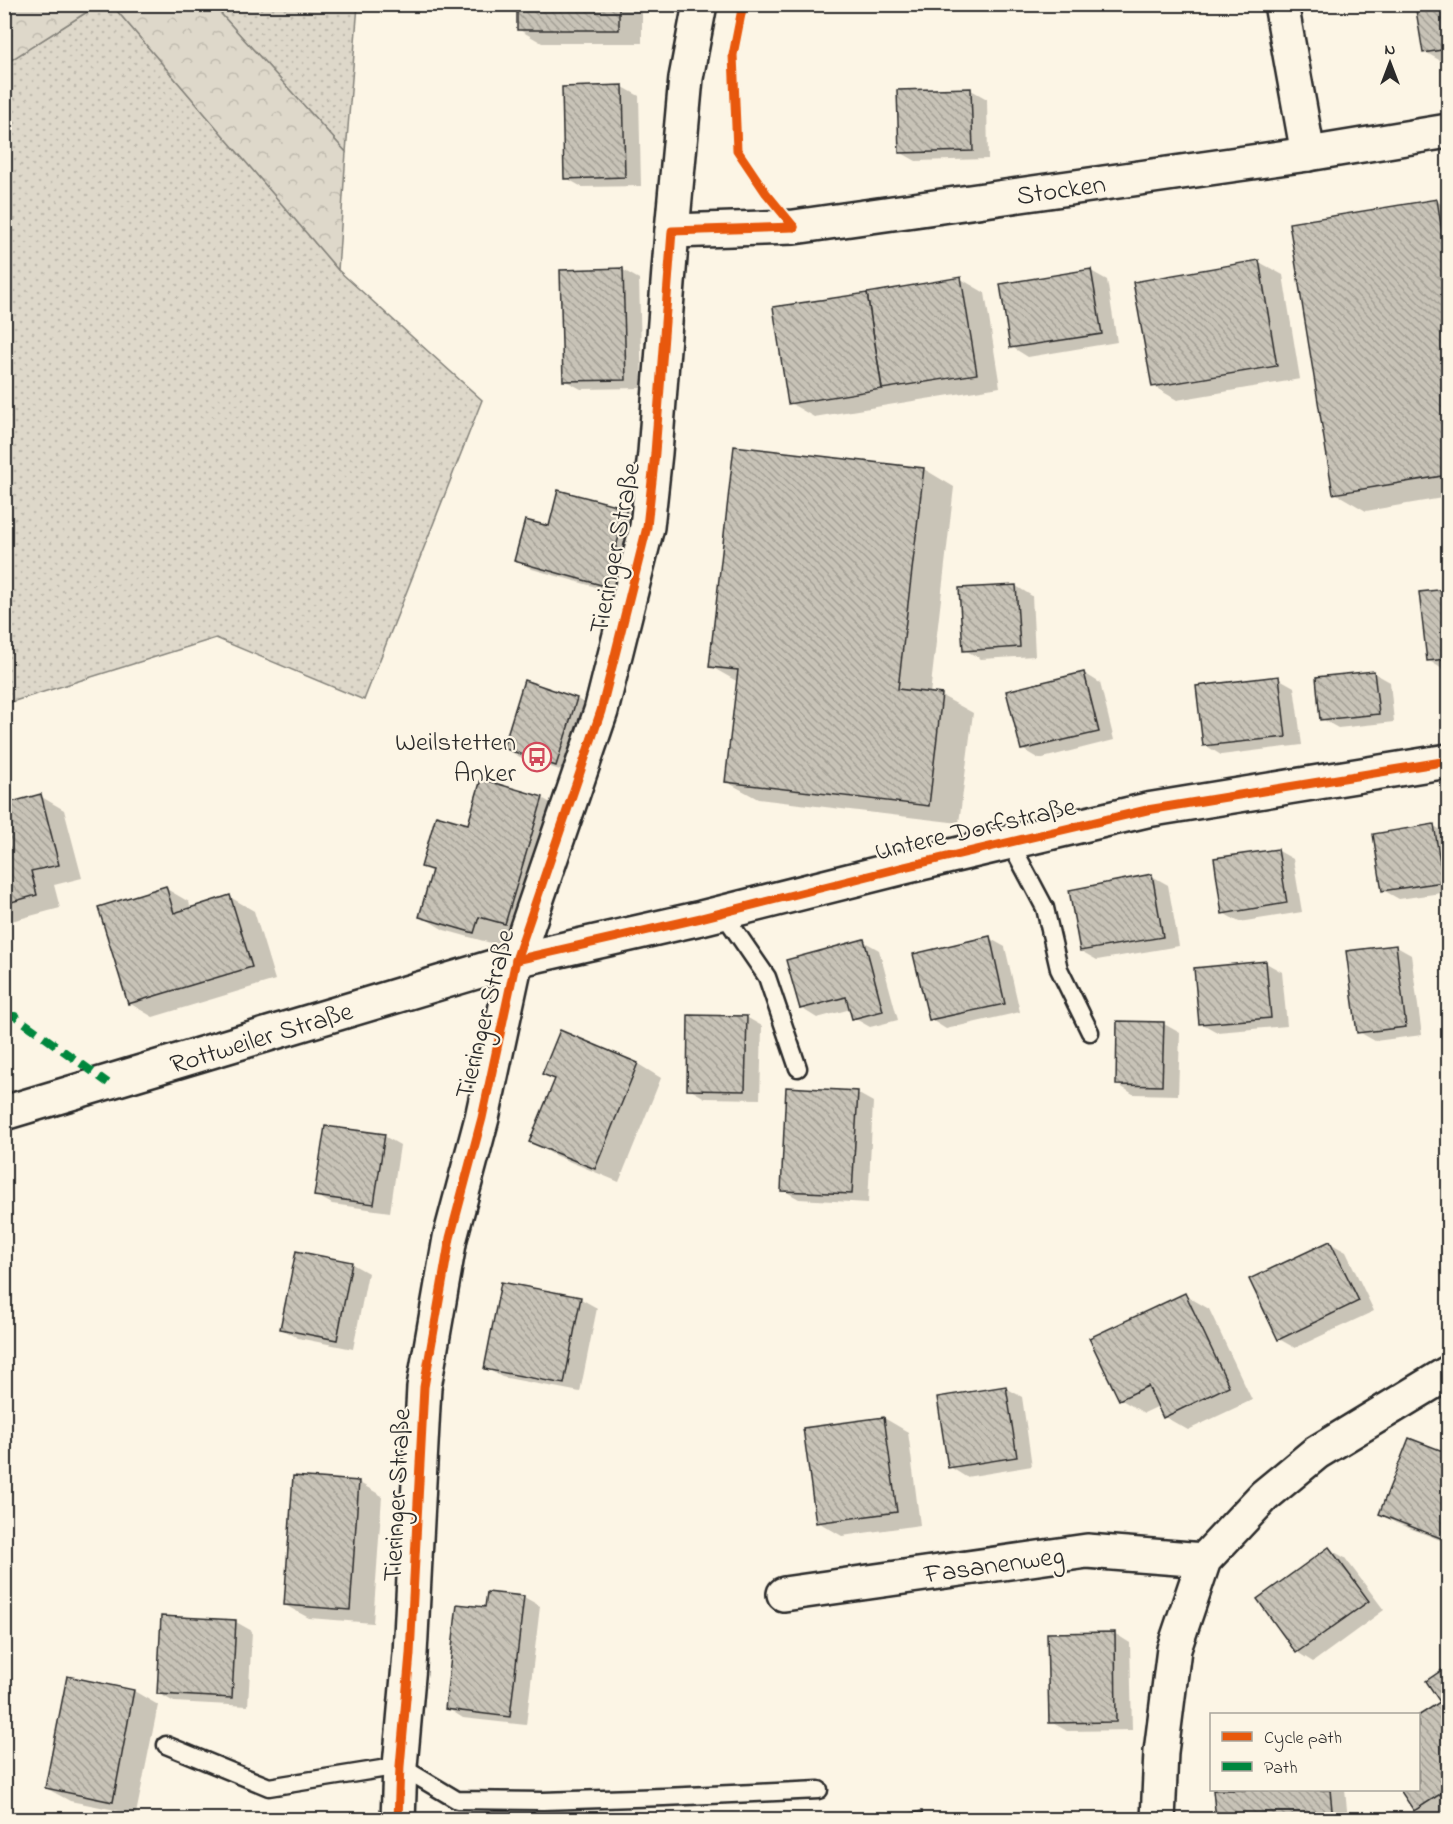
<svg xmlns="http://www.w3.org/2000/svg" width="1453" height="1824" viewBox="0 0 1453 1824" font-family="'Indie Flower',sans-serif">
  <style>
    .grass { fill: url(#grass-dots); stroke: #84827a; stroke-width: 1.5 }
    .forest { fill: url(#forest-crowns); stroke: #84827a; stroke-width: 1.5 }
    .shadow { fill: #0003 }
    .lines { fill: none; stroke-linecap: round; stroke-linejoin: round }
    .stream { stroke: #7d7b74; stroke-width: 12 }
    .building { fill: url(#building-back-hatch); stroke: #2b2b2b; stroke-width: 1.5 }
    .service-casing { stroke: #2b2b2b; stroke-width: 21 }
    .minor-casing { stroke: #2b2b2b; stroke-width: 38 }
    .tertiary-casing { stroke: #2b2b2b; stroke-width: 38 }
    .secondary-casing { stroke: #2b2b2b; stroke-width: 38 }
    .service { stroke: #fcf5e5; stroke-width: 16 }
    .minor { stroke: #fcf5e5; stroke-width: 33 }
    .tertiary { stroke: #fcf5e5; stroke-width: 33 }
    .secondary { stroke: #fcf5e5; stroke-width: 33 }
    .quiet { stroke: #00873e; stroke-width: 8; stroke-dasharray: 15 8; stroke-linecap: butt }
    .cycleway-casing { stroke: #fcf5e5; stroke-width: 13 }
    .cycleway { stroke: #e8590c; stroke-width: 9 }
    .labels { text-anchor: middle; stroke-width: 4.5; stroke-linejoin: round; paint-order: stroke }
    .street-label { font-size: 27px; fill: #2b2b2b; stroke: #fcf5e5 }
    .poi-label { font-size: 27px; fill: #2b2b2b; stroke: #fcf5e5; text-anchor: end }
  </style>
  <defs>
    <pattern id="grass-dots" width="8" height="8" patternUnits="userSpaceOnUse" patternTransform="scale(1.5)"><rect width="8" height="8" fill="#ded8ca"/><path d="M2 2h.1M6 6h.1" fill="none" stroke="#bfbaae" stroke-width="1.8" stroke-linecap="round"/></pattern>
    <pattern id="forest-crowns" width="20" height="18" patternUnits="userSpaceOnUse" patternTransform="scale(1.5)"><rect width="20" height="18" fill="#ded8ca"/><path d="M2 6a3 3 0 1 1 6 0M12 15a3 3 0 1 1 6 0" fill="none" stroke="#bfbaae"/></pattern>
    <pattern id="building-back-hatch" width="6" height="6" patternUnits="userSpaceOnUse" patternTransform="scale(1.5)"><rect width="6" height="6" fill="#c8c3b7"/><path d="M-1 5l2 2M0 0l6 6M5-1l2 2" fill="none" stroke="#a39f95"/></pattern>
  </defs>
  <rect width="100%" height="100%" fill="#fcf5e5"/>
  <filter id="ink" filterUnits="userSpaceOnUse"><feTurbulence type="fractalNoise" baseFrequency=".0167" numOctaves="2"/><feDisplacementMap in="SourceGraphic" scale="12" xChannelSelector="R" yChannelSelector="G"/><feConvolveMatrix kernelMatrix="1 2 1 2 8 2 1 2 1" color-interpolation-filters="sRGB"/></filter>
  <g filter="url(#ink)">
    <g class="grass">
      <path d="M98,5h14l226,265 144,130 -118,300 -148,-62 -211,66 -1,-640z"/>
      <path d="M213,5h145l-12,147z"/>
    </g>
    <g class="forest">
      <path d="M5,4h93v1l-93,59z"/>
      <path d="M112,5h101l133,147 -8,118z"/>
    </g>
    <g class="shadow">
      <path d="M519,4h123v39h-100l-24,-14z"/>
      <path d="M1417,4h31v56l-7,1 -16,-9z"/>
      <path d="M623,87l16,9 2,90 -59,1 -16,-9z"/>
      <path d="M971,90l16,9 1,60 -72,2 -16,-9 -1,-61z"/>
      <path d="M1436,201l12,7v289l-82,14 -31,-18z"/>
      <path d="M1259,262l24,13 17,104 -123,21 -24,-14z"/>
      <path d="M623,270l16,9 3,109 -61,1 -17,-9z"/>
      <path d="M1091,271l16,9 10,62 -89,15 -16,-10z"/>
      <path d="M961,279l24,14 15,94 -186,30 -24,-14z"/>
      <path d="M924,469l30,18 -24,207 12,2 31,17 -14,110 -201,-24 -31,-17 11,-100 -28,-16z"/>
      <path d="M626,510l16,9 -21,75 -89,-25 -16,-9 34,-32z"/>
      <path d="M1016,586l16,10 3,60 -54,3 -16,-9z"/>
      <path d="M1448,590v79l-4,1 -16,-10 -7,-67z"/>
      <path d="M1084,673l16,10 14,57 -75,19 -17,-10z"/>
      <path d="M1374,673l16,9 4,40 -56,6 -16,-9z"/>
      <path d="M1278,678l16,9 8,58 -81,10 -16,-10z"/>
      <path d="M525,682l52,17 16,9 -21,66 -52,-17 -16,-9z"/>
      <path d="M40,796l24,14 18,68 -28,7 6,23 -56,15v-118z"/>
      <path d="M542,798l24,14 -37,125 -26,-8 -5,16 -54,-15 -23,-14 12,-43 -10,-6 46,-41z"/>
      <path d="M1434,826l14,8v58l-49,7 -16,-9z"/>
      <path d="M1277,850l16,9 9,53 -63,10 -16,-9z"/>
      <path d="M1152,876l16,9 11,61 -82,14 -16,-9z"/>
      <path d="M165,888l24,14 2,7 39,-12 24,14 21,69 -122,37 -24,-14z"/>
      <path d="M989,938l16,9 15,65 -74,17 -16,-10z"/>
      <path d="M863,941l16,9 19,70 -28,7 -16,-9 -3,-9 -34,9 -16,-10z"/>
      <path d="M1395,946l16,9 11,80 -47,6 -16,-9z"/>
      <path d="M1266,963l16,9 5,54 -70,6 -16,-9z"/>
      <path d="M746,1017l16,9 -2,73 -55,-1 -16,-9z"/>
      <path d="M1164,1024l16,9 -2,62 -45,-1 -16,-10z"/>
      <path d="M561,1032l77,32 23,14 -42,104 -65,-27 -24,-14 26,-61 -13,-7z"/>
      <path d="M857,1093l16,9 -5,101 -69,-4 -16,-9z"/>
      <path d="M384,1136l16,9 -10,67 -58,-8 -16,-9z"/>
      <path d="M1330,1243l16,9 28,59 -79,37 -16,-9z"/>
      <path d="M297,1253l55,11 16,9 -15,76 -55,-11 -16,-9z"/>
      <path d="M1185,1295l24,14 43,91 -64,30 -23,-13 -6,-11 -15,7 -24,-14z"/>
      <path d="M581,1299l16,9 -17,84 -78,-15 -16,-9z"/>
      <path d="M1006,1388l16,9 10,69 -66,11 -16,-10z"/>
      <path d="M884,1418l24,14 12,93 -78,11 -24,-14z"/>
      <path d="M1410,1440l38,15v88l-52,-20 -16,-9z"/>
      <path d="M358,1482l24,14 -9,127 -64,-5 -24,-13z"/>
      <path d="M1329,1549l16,9 39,52 -71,52 -16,-10 -38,-52z"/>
      <path d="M488,1593l36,4 16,9 -14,119 -63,-7 -16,-10 39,-100z"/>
      <path d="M236,1622l16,9 -4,75 -74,-4 -16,-9z"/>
      <path d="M1114,1633l16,10 2,87 -65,1 -16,-9z"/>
      <path d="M1448,1668v149l-3,3h-13l-17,-10 -13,-20h16l24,-87 -14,-22z"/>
      <path d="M68,1678l66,13 24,14 -22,109 -66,-13 -24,-13z"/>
      <path d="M1214,1790h131l3,30h-131z"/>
      <path d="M921,1813l12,7h-45z"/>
    </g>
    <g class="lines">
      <path class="stream" d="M4,6l5,-2"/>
    </g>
    <g class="building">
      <rect x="517" y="4" width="102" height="26"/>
      <path d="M1415,4h33v45l-25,4z"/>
      <path d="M623,85l2,92 -61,2 -2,-92z"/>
      <path d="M971,88l2,63 -74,2 -2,-63z"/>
      <path d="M1437,199l11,73v203l-115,19 -44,-271z"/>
      <path d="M1259,260l18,106 -125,21 -19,-105z"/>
      <path d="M623,268l3,112 -63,1 -3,-111z"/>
      <path d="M1091,269l11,65 -92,14 -10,-64z"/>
      <path d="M961,277l16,97 -95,15 -15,-96z"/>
      <path d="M867,293l15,96 -94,15 -15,-97z"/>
      <path d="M734,446l190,22 -26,221 44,5 -13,112 -204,-24 13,-112 -29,-3z"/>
      <path d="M558,490l69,18 -22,78 -91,-25 11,-41 24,6z"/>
      <path d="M1016,585l4,62 -57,4 -4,-63z"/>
      <path d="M1448,589v70l-21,2 -8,-69z"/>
      <path d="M1374,671l5,43 -59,6 -4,-43z"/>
      <path d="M1084,672l15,60 -78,18 -15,-59z"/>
      <path d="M1279,676l7,61 -83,9 -7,-60z"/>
      <path d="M524,680l53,18 -21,68 -53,-18z"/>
      <path d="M481,779l62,18 -38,127 -26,-7 -5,16 -55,-16 13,-47 -11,-3 15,-52 32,9z"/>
      <path d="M41,794l18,71 -28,6 6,24 -33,9v-100z"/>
      <path d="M1434,824l9,58 -61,9 -9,-57z"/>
      <path d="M1278,849l9,54 -65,11 -8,-56z"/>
      <path d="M1152,874l11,63 -83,14 -11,-61z"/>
      <path d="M166,886l8,27 56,-18 22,72 -124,37 -30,-97z"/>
      <path d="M990,936l15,68 -76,16 -16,-66z"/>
      <path d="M864,939l19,72 -31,8 -6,-22 -46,12 -14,-49z"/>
      <path d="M1396,945l10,82 -49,6 -11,-82z"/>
      <path d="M1266,961l5,57 -72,6 -5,-56z"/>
      <path d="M688,1015l59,1 -2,75 -58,-1z"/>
      <path d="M1117,1021l47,1 -2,64 -46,-1z"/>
      <path d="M560,1030l78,33 -43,106 -66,-27 26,-63 -13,-5z"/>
      <path d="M786,1087l72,4 -6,103 -71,-3z"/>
      <path d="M325,1126l60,8 -11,70 -60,-8z"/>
      <path d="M1330,1241l29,60 -81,39 -29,-61z"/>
      <path d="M296,1251l56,11 -15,78 -57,-11z"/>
      <path d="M501,1282l80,15 -17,87 -80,-15z"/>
      <path d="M1185,1293l44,93 -66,32 -15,-32 -29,14 -30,-62z"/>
      <path d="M1006,1386l11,71 -69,11 -11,-71z"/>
      <path d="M884,1417l13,95 -81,11 -13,-95z"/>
      <path d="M1409,1438l39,15v73l-5,13 -64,-25z"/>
      <path d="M293,1476l66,5 -9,129 -66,-5z"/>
      <path d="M1329,1547l40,54 -73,52 -39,-54z"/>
      <path d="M487,1592l37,4 -14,121 -65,-8 12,-105 28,3z"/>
      <path d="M161,1616l75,4 -4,78 -75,-4z"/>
      <path d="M1115,1632l1,90 -67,1 -2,-90z"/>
      <path d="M1448,1666v123l-34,22 -14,-21h18v-74l22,-14 -14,-21z"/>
      <path d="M67,1676l67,14 -21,112 -68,-14z"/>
      <path d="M1213,1790h117l3,30h-117z"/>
      <path d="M922,1811l1,9h-42z"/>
    </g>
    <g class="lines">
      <g class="service-casing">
        <g id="service">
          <path d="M1010,842l35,66 14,61 31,63"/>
          <path d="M723,913l44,64 31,91"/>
          <path d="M166,1745l103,42 131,-21 57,34 86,1 121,-4 155,-7"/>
        </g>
      </g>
      <g class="minor-casing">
        <g id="minor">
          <path d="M1281,4l27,150"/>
          <path d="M672,231l122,-4 514,-73 140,-23"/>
          <path d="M784,1594l303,-43 117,9"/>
          <path d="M1158,1820l3,-68 13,-103 30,-89 60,-64 52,-43 132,-80"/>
        </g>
      </g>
      <g class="tertiary-casing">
        <path id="tertiary" d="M4,1113l512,-153 185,-42 203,-51 243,-57 301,-49"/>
      </g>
      <g class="secondary-casing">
        <path id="secondary" d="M398,1820l2,-54 10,-112 14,-267 26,-149 32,-120 34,-158 85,-249 46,-184 8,-74 17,-222 14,-153 14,-74"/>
      </g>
      <use href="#service" class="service"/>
      <use href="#minor" class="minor"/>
      <use href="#tertiary" class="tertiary"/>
      <use href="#secondary" class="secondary"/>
      <path class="quiet" d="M4,1016h11l93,67"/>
      <g class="cycleway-casing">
        <g id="cycleway">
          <path d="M743,4l-10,51 4,95 29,43 28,34"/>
          <path d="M516,960l185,-42 203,-51 243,-57 301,-49"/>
          <path d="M398,1820l2,-54 10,-112 14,-267 26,-149 32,-120 34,-158 85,-249 46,-184 8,-74 17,-222 122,-4"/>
        </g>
      </g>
      <use href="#cycleway" class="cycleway"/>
    </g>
  </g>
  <defs>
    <g id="bus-ring" transform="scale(1.5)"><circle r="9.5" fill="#fcf5e5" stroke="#d1495b" stroke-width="1.5"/><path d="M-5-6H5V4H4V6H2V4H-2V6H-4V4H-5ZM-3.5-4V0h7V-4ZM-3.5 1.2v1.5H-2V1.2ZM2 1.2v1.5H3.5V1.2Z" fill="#d1495b"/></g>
  </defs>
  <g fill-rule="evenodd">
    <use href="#bus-ring" x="537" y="757"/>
  </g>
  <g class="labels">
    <g class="street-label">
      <text transform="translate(1061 189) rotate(-8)" y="9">Stocken</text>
      <text transform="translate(614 548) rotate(-79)" y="9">Tieringer Straße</text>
      <text transform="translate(975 828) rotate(-13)" y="9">Untere Dorfstraße</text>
      <text transform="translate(484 1014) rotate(-76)" y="9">Tieringer Straße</text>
      <text transform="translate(261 1037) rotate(-17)" y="9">Rottweiler Straße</text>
      <text transform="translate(396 1495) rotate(-87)" y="9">Tieringer Straße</text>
      <text transform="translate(994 1564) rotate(-8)" y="9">Fasanenweg</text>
    </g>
    <g class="poi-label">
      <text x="516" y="750">Weilstetten<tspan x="516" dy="31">Anker</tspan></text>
    </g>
  </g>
  <rect width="1453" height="1824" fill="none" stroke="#fcf5e5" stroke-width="24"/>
  <rect x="12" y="12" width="1429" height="1800" fill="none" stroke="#2b2b2b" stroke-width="2" filter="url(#ink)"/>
  <rect x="1210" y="1713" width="210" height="78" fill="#fcf5e5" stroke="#a8a49b" stroke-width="1.5"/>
  <rect x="1222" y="1732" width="30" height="9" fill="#e8590c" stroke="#a8a49b" stroke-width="1.5"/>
  <text x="1264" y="1743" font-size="18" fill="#2b2b2b">Cycle path</text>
  <rect x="1222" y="1762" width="30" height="9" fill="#00873e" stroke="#a8a49b" stroke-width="1.5"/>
  <text x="1264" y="1773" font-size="18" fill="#2b2b2b">Path</text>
  <g transform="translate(1390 63)" stroke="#fcf5e5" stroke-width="4.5" paint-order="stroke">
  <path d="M0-4.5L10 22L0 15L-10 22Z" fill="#2b2b2b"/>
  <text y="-9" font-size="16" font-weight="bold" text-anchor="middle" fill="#2b2b2b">N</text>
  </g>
</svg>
